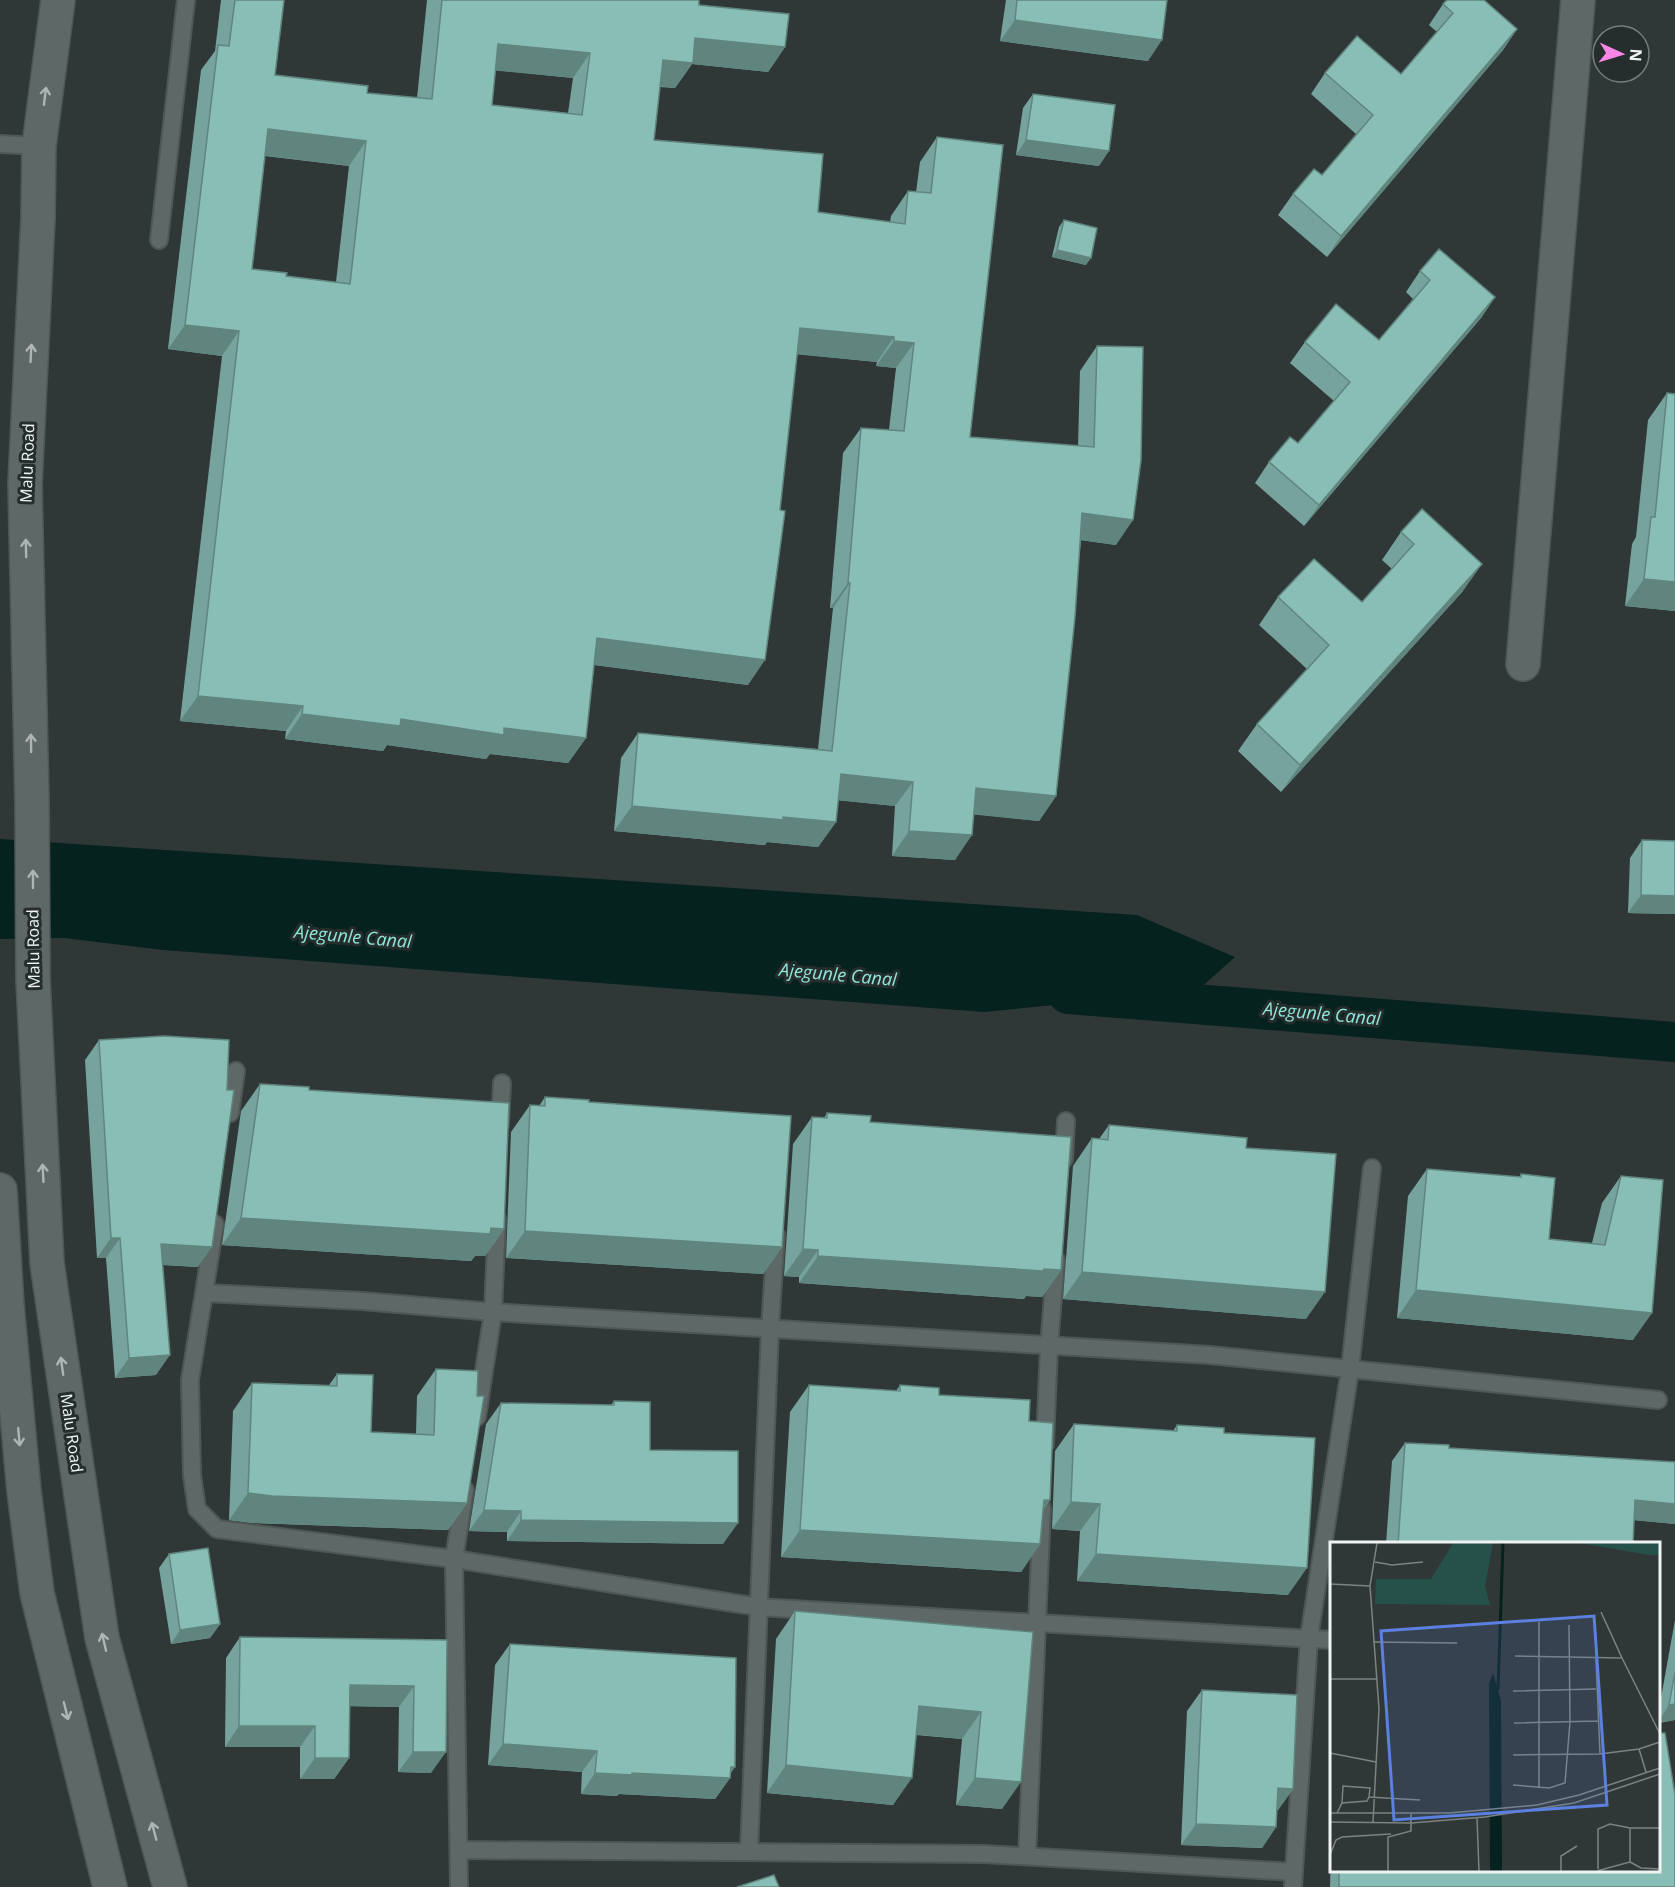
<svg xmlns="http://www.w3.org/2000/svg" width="1675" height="1887" viewBox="0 0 1675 1887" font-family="'Open Sans',sans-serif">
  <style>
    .water { fill: #05221e }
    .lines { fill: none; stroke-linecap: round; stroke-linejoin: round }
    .canal { stroke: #05221e; stroke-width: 40 }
    .lane-casing { stroke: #4f5755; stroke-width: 20 }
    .street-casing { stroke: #4f5755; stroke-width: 36 }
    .secondary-casing { stroke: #4f5755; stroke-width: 36 }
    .lane { stroke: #5e6866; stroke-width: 16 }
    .street { stroke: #5e6866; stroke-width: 33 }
    .secondary { stroke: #5e6866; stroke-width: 33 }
    .wall { fill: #76a39d; fill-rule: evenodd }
    .shaded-wall { fill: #60857f }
    .building { fill: #89beb6; stroke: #60857f; stroke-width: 1.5; fill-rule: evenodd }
    .oneway { stroke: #aeb5b4 }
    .labels { text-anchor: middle; stroke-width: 6; stroke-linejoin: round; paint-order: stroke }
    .street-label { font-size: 16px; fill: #eff4f3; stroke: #262e2d }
    .water-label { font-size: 18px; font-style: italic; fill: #8ee6d9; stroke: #262e2d }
    .inset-river { fill: none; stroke: #05221e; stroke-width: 3 }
    .inset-road { fill: none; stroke: #7c8382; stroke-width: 1.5 }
    .view { fill: #5c80e0; fill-opacity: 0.15; stroke: #5c80e0; stroke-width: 3 }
    .inset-edge { fill: none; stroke: #eff4f3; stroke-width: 3 }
  </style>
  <rect width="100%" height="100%" fill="#303837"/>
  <path class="water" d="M0,839l1137,76 98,42 -38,34 -213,21 -821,-62 -99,-12 -64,1z"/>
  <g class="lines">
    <path class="canal" d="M1068,994l607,48"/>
    <g class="lane-casing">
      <g id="lane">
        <path d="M0,144l39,2"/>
        <path d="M159,240l27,-240"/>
        <path d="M230,1113l6,-42"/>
        <path d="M500,1124l2,-41"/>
        <path d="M1064,1159l2,-38"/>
        <path d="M215,1224l-25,156 2,95 5,34 20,20 237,30 305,48 573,33"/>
        <path d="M205,1293l157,8 131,11 717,43 448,45"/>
        <path d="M477,1417l16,-105 4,-93"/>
        <path d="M1045,1444l4,-98 7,-86"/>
        <path d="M459,1850l525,4 310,18"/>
        <path d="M749,1852l21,-524 6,-93"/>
        <path d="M1027,1856l15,-348"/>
        <path d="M459,1887l-5,-328 11,-69"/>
        <path d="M1293,1887l16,-249 41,-269 22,-201"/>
      </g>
    </g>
    <g class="street-casing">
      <path id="street" d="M1523,664l55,-664"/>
    </g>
    <g class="secondary-casing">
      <g id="secondary">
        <path d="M58,0l-19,146 -1,72 -13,266 7,317 1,178 14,284 55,375 68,249"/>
        <path d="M0,1190l7,115 17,186 13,102 73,294"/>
      </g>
    </g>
    <use href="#lane" class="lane"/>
    <use href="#street" class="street"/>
    <use href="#secondary" class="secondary"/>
  </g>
  <g class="wall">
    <path d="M221,0h62l-8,75 92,18 50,5 10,-98h272v5l86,42 -17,25 -76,-8 -17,24 -15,-1 -6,53 164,72 72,10 1,-6 17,-25 8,1 4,-30 17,-25 33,300 108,9 2,-75 17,-25 19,199 -35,-5 -25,256 -17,25 -65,-7 -19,46 -63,-4 3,-50 -57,-6 -2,22 -18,25 -51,-5 -2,3 -151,-14 7,-73 17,-25 180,16 15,-141h-3l13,-155 18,-25 28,2 7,-62 -20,-2 1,-4 -80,-8 -49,331 -154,-20 -8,73 -18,25 -78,-9 -4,5 -99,-14 -4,6 -98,-12 1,-8 -106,-10 42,-365 -54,-7 33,-279 14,-19zM495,70l78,8 -5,35 -76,-8zM265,156l84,10 -13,116 -50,-6 -34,-7z"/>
    <path d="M1006,0h161l-19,61 -148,-20z"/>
    <path d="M1443,4l74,25 -14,21 -176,207 -49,-42 15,-21 29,-19 34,-41 -45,-40 14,-21 76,1 36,-42 -8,-7z"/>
    <path d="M1033,94l66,72 -83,-11 7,-47z"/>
    <path d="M1064,220l22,45 -34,-8 7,-30z"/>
    <path d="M1420,271l75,26 -14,21 -177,208 -49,-43 14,-21 29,-19 36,-42 -44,-38 15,-21 74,-2 34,-41 -7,-7z"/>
    <path d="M1667,393l8,1v217l-50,-5 7,-62 4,-7 12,-117z"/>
    <path d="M1422,509l41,82 -182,201 -43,-41 19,-27 50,-55 -48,-44 19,-28 84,5 30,-33 -10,-9 19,-28z"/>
    <path d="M1642,840l33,74 -47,-1 2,-55z"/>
    <path d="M99,1040l99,227 -35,-2 -7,110 -41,3 -9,-120h-9l-12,-198z"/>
    <path d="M260,1084l49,6 195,139 -19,27h-10l-4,5 -249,-16 19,-134z"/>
    <path d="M545,1097l44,5 193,145 -19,27 -257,-16 5,-126 19,-27 9,1z"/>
    <path d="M827,1113l43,9 191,148 -19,27 -16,-1 -2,3 -225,-16v-6l-15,-1 9,-132 19,-27 12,1z"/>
    <path d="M1109,1125l197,194 -243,-20 10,-133 19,-28 7,1z"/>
    <path d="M1427,1169l92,8 2,-3 28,65 43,4 10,-40 19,-27 12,164 -236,-22 11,-122z"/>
    <path d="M436,1369l31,134 -19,27 -195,-7 -24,-3 4,-109 19,-28 77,2 8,-11 34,58 45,2 1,-38z"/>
    <path d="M809,1385l87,6 4,-6 39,10 90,26 21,79 -7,10 -3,34 -19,28 -240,-15 9,-145z"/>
    <path d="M614,1401l36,49 73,94 -216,-3v-9l-38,-1 17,-107 15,-21 110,2z"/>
    <path d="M1074,1424l99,7 4,-6 47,8 64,162 -211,-14 3,-50 -28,-2 3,-78z"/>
    <path d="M1405,1443l44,5 226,76 -41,-4 -1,24h-247l6,-83z"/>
    <path d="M169,1554l51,70 -10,14 -39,6 -12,-76z"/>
    <path d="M795,1611l238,21 -31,177 -46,-4 6,-66 -46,-4 -23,70 -126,-12 9,-154z"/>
    <path d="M1675,1620v100l-16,3v-14z"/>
    <path d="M240,1637l207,3 -16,133 -33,-1 1,-65 -49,-1 -1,52 -15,21h-34v-32h-75l1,-89z"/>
    <path d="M510,1644l225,123 -5,7v4l-15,21 -96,-5 -2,2 -36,-2 1,-22 -94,-7 7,-100z"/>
    <path d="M1202,1690l91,99 -15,21h-1l-1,17 -14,21 -81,-3 6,-134z"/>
    <path d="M1661,1733l14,154h-345l2,-82v65h327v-134z"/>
  </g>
  <g class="shaded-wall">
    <path d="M1015,20l147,20 -14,21 -148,-20z"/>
    <path d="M1517,29l-14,21 -176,207 14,-21z"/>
    <path d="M695,38l90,9 -17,25 -76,-8 -17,24 -29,-3 17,-25z"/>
    <path d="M498,44l92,9 -17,25 -93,-9z"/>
    <path d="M268,129l98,12 -17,25 -98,-12z"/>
    <path d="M1026,140l83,11 -10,15 -83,-11z"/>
    <path d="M1057,250l34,8 -5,7 -34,-8z"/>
    <path d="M1495,297l-14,21 -177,208 15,-21z"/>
    <path d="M185,325l54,6 -17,25 -54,-7z"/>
    <path d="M800,328l94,9 -17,25 -94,-9z"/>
    <path d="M894,341l20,2 -18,25 -20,-2z"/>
    <path d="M1082,513l51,7 -17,25 -51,-7z"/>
    <path d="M1482,564l-19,27 -182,201 19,-27z"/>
    <path d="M1644,579l31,3v29l-50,-5z"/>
    <path d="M848,583h2l-17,25h-3z"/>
    <path d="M597,638l168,22 -17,25 -168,-22z"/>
    <path d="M198,696l105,10 -17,25 -106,-10z"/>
    <path d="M302,714l99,5 103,9 82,10 -18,25 -78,-9 -4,5 -99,-14 -4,6 -98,-12z"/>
    <path d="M841,774l72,8 -18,24 -71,-7z"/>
    <path d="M976,788l80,8 -17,25 -81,-8z"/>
    <path d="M632,806l151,11 53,5 -18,25 -51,-5 -2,3 -151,-14z"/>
    <path d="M909,831l63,4 -17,25 -63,-4z"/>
    <path d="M1641,895l34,1v18l-47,-1z"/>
    <path d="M241,1218l250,10 13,1 -19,27h-10l-4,5 -249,-16z"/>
    <path d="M525,1231l257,16 -19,27 -257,-16z"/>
    <path d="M111,1238h9l-14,20h-9z"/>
    <path d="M161,1244l51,3 -14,20 -51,-3z"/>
    <path d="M803,1249l15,1 -19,27 -15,-1z"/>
    <path d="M818,1256l243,14 -19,27 -16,-1 -2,3 -225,-16z"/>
    <path d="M1082,1272l243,20 -19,27 -243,-20z"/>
    <path d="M1416,1290l236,23 -19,27 -236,-22z"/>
    <path d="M170,1355l-14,20 -41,3 14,-20z"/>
    <path d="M248,1493l219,10 -19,27 -195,-7 -24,-3z"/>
    <path d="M1044,1500h6l-19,27z"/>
    <path d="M1635,1500l40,4v20l-53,-5z"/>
    <path d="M1071,1502l29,2 -20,27 -28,-2z"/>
    <path d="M484,1510l37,1 -14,21 -38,-1z"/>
    <path d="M521,1520l217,3 -15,21 -216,-3z"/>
    <path d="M800,1530l240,14 -19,28 -240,-15z"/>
    <path d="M1096,1554l211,14 -19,27 -211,-14z"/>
    <path d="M220,1624l-10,14 -39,6 9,-14z"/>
    <path d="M350,1685l64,1 -15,21 -64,-1z"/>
    <path d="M1675,1704v16l-16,3v-3l10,-15z"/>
    <path d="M919,1706l62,6 -19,27 -62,-6z"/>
    <path d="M239,1726h76l-15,21h-75z"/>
    <path d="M503,1744l94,7 -15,21 -94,-7z"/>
    <path d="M413,1752h33l-15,21 -33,-1z"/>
    <path d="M315,1758h34l-15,21h-34z"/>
    <path d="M786,1765l126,13 -19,27 -126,-12z"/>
    <path d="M731,1767h4l-8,11h3l-15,21 -96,-5 -2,2 -36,-2 14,-21z"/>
    <path d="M975,1778l46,4 -19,27 -46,-4z"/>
    <path d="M1278,1788l15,1 -15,21 -15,-1z"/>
    <path d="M1196,1824l80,3 -14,21 -81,-3z"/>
  </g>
  <g class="building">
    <path d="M235,0h49l-9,75 93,11 -1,7 65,6 10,-99h257v5l90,9 -4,33 -90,-9 -2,25 -30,-3 -9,80 169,14 -5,58 87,12 3,-33 23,2 6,-56 66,8 -33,292 124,10 3,-101 46,1 -2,113 -8,60 -51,-7 -7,104 -19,179 -80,-8 -4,47 -63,-4 4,-49 -72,-8 -5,48 -53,-5v3l-151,-14 6,-73 194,18 18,-168h-2l13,-155 43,3 10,-88 -20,-2v-4l-94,-9 -20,182 5,1 -20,149 -168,-22 -11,100 -82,-10v7l-103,-16 -1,7 -98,-12 1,-8 -105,-10 41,-365 -54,-6 33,-280 11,1zM498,44l92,9 -8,62 -90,-10zM268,129l98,12 -16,143 -64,-8 1,-3 -35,-4z"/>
    <path d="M1017,0h150l-5,40 -147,-20z"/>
    <path d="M1447,0h37l33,29 -176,207 -48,-42 21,-25 8,6 51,-60 -48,-42 32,-37 44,38 52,-61 -10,-9z"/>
    <path d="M1033,94l82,11 -6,46 -83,-11z"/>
    <path d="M1064,220l33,8 -6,30 -34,-8z"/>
    <path d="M1439,249l56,48 -176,208 -50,-43 21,-25 8,6 52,-61 -45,-40 31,-38 43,36 51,-60 -10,-9z"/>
    <path d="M1667,393l8,1v188l-31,-3 7,-62h4z"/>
    <path d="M1422,509l60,55 -182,201 -43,-41 72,-79 -51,-48 36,-38 48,43 52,-58 -13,-12z"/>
    <path d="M1642,840l33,1v55l-34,-1z"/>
    <path d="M164,1036l65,4 -2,50h7l-22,157 -51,-3 9,111 -41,3 -9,-120h-9l-12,-198z"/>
    <path d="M260,1084l49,3v3l200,13 -5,126 -13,-1 -1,6 -249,-16z"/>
    <path d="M545,1097l44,3v2l202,14 -9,131 -257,-16 5,-126 15,1z"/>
    <path d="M827,1113l44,3 -1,6 201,15 -10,133 -17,-1 -1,2 -225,-15v-6l-15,-1 9,-132 15,1z"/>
    <path d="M1109,1125l138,13 -1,10 90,6 -11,138 -243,-20 10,-134 16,2z"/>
    <path d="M1427,1169l94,8v-3l34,4 -6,61 56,6 16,-69 42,4 -11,133 -236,-23z"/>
    <path d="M436,1369l42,2 -1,25h7l-17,107 -195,-7 -24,-3 4,-110 85,3v-12l36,1 -2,57 63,3z"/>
    <path d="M809,1385l91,6v-6l39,3v7l91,5 -1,21 24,2 -3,77h-6l-4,44 -240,-14z"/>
    <path d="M614,1401l36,1v48l88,1v72l-217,-3v-9l-37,-1 17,-107 113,2z"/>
    <path d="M1074,1424l103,7v-6l47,3v5l91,5 -8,130 -211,-14 4,-50 -29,-2z"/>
    <path d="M1405,1443l44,2v3l226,14v42l-40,-4 -2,44h-235z"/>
    <path d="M208,1548l12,76 -40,6 -11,-76z"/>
    <path d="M795,1611l238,21 -12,150 -46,-4 6,-66 -62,-6 -7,72 -126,-13z"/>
    <path d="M240,1637l207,3 -1,112h-33l1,-66 -64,-1 -1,73h-34v-32h-76z"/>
    <path d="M510,1644l226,14 -1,109h-4l-1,11 -98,-5v2l-37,-2 2,-22 -94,-7z"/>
    <path d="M1675,1672v32l-6,1z"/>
    <path d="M1202,1690l95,5 -4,94 -15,-1 -2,39 -80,-3z"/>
    <path d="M1661,1733h4l10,62v92h-336v-17h320v-125z"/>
    <path d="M774,1875l5,12h-42z"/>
  </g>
  <defs><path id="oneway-shaft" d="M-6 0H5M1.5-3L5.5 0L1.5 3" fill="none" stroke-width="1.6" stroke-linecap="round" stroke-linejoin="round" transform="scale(1.5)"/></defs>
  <g class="oneway">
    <use href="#oneway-shaft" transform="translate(45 96) rotate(-83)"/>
    <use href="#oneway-shaft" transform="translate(31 353) rotate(-87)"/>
    <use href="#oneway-shaft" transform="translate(26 548) rotate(-91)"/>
    <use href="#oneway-shaft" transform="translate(31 743) rotate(-91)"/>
    <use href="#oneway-shaft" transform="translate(33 879) rotate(-90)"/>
    <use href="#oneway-shaft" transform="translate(43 1173) rotate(-93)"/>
    <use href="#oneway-shaft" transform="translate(62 1366) rotate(-98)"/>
    <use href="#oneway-shaft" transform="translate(19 1437) rotate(85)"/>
    <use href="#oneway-shaft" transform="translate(104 1642) rotate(-103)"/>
    <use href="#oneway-shaft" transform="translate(66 1711) rotate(76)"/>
    <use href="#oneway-shaft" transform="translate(154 1831) rotate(-105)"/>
  </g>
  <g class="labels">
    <g class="street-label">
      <text transform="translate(27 463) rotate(-88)" y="6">Malu Road</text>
      <text transform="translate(33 949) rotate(-91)" y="6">Malu Road</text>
      <text transform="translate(72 1433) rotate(82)" y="6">Malu Road</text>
    </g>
    <g class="water-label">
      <text transform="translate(353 937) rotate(5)" y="6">Ajegunle Canal</text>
      <text transform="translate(838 975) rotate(5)" y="6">Ajegunle Canal</text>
      <text transform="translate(1322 1014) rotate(5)" y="6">Ajegunle Canal</text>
    </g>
  </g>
  <g transform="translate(1330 1542)">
    <rect width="330" height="330" fill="#303837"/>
    <path d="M123,1h40l-8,43 5,19 -115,-1 1,-25h55zM250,1h80v12h-11z" fill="#26514b"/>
    <path d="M163,131l8,28 1,170h-12l-1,-187z" fill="#05221e"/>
    <path class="inset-river" d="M168,148l5,-147"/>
    <path class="inset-road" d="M45,20l17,3 31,-3M0,42l40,2M43,100l84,1M185,114l107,2 -21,-46M292,116l38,76M266,117l4,95M0,137h47M183,149l83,-2M184,181l84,-2M309,207l7,23M0,211l46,9M183,213l87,-1 39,-5 21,-7M183,243l36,3 16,-5 5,-61 -1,-97M209,245v-165M12,261l1,-17 27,2 -1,9M0,271h119l88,-8 42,-10 81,-27M7,271l5,-10 25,-2 2,-4 51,3M147,276l2,53M0,280l81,1 74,-6 89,-14 86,-29M43,280l6,-113 -9,-123 7,-43M0,313l6,-15 6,-3 49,-3M300,320l11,6 19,1M268,327v-40l12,-5 20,4M58,329v-34l23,-6v-17M231,329v-15l16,-10M267,329l33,-9v-34h30"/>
    <path class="view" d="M264,74l13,189 -213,15 -13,-189z"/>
    <rect width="330" height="330" class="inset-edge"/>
  </g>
  <g transform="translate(1621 54) rotate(94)"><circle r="28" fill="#262e2d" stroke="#767d7c" stroke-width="1.5"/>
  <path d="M0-4.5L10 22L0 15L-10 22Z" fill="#fa87e7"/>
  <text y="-9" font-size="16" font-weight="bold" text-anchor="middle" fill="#eff4f3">N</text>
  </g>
</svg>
